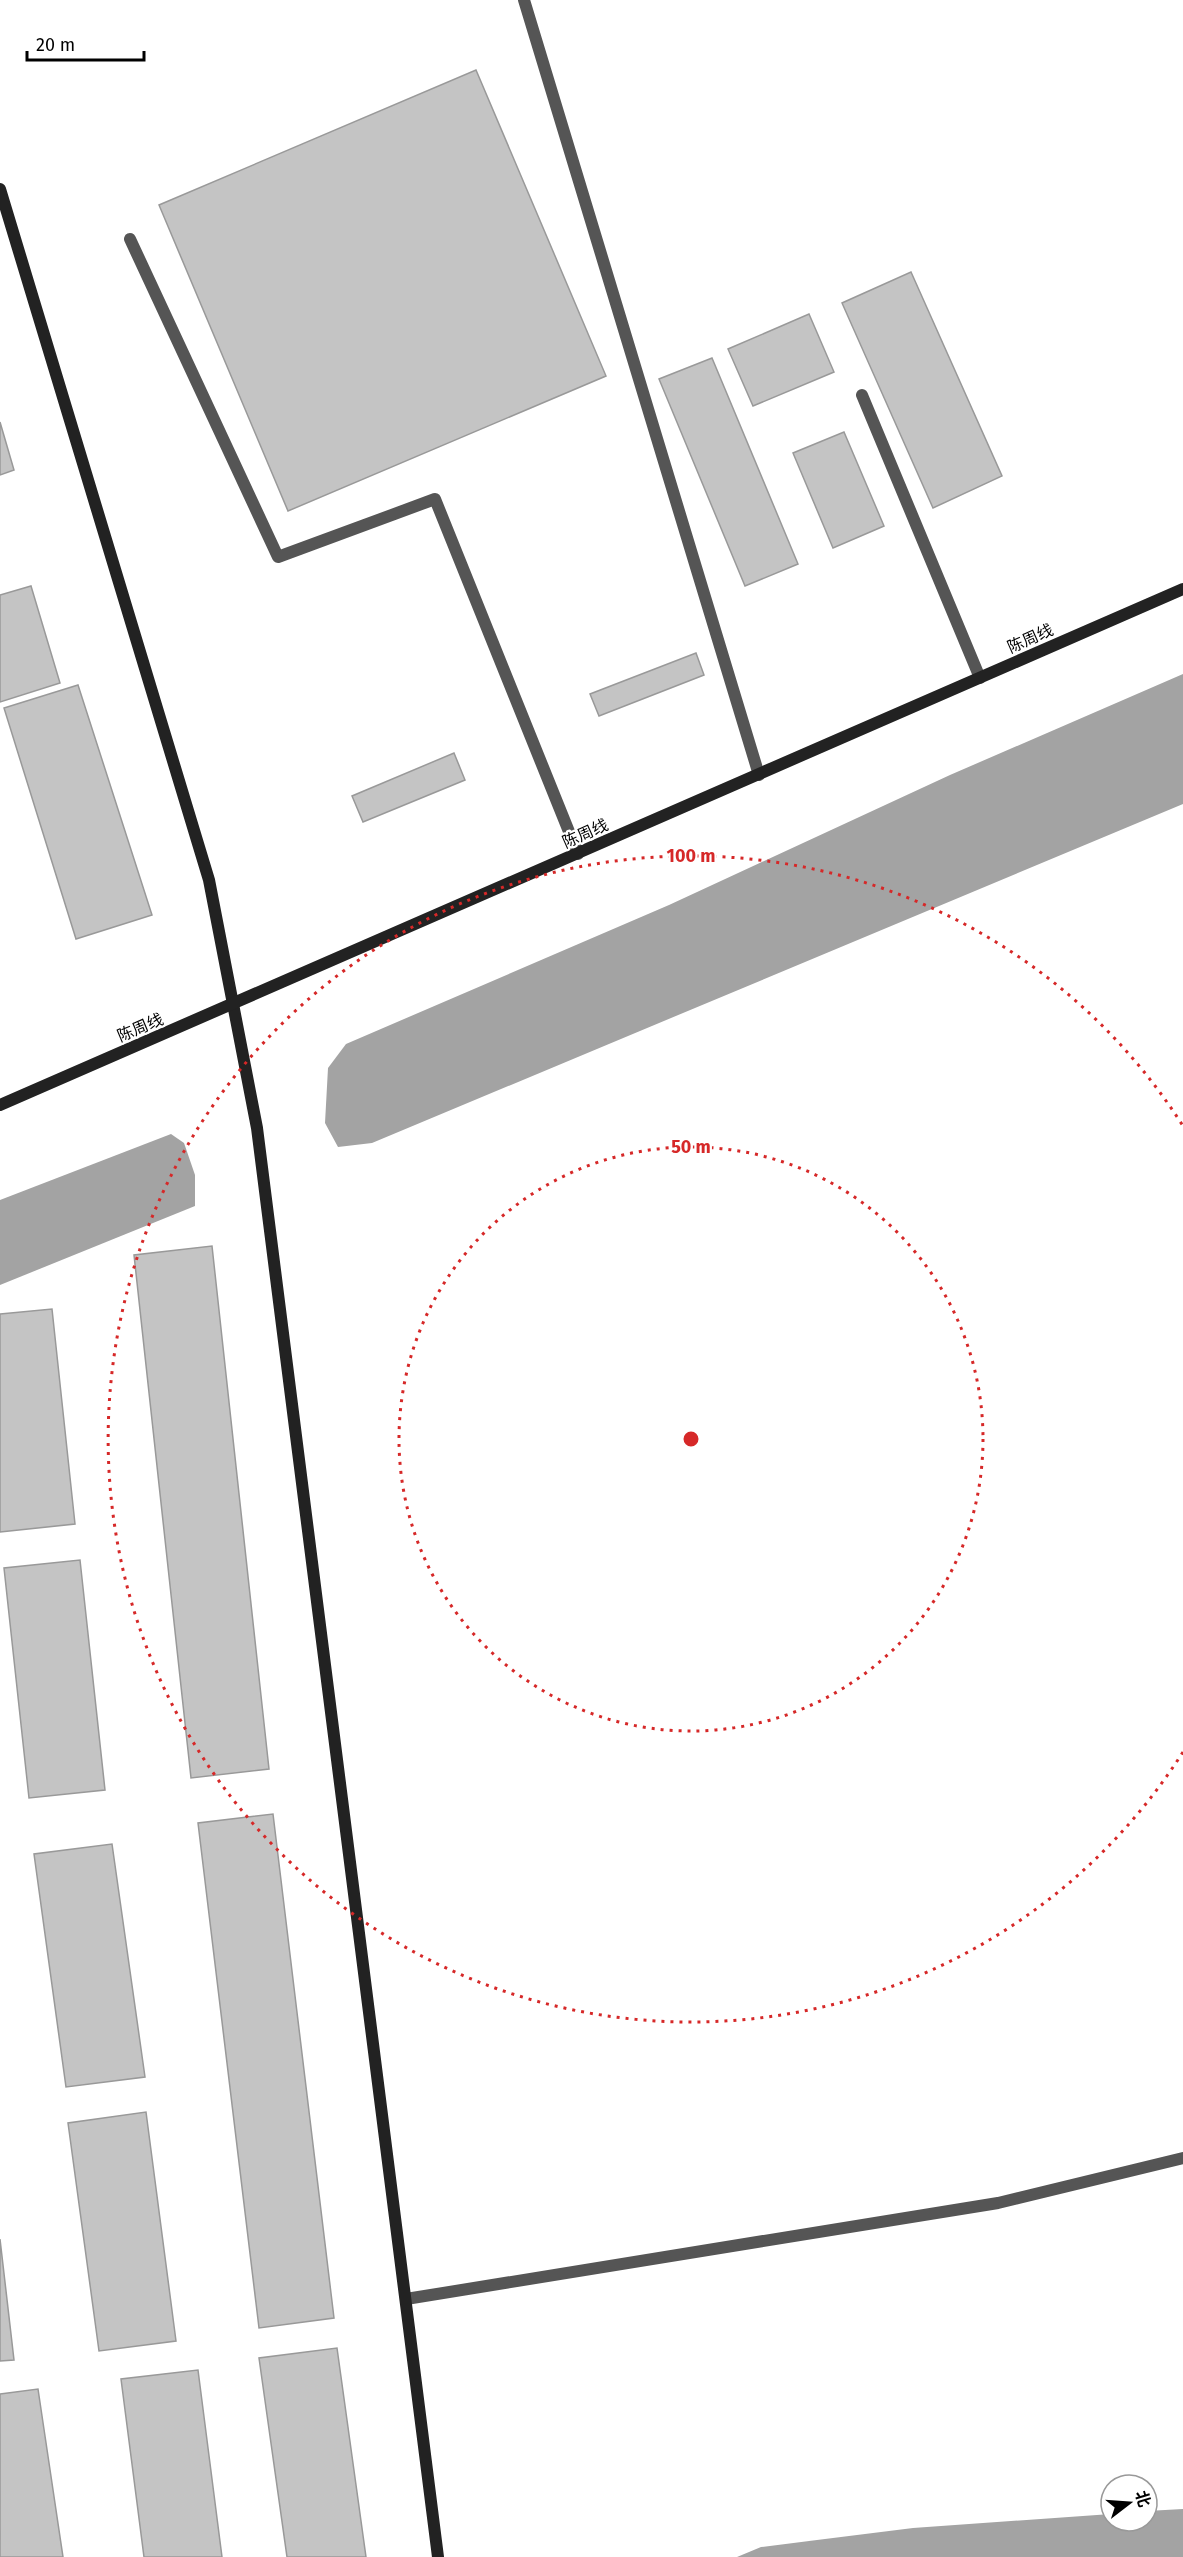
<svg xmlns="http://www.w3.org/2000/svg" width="1183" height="2557" viewBox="0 0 1183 2557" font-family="'Fira Sans','Noto Sans SC',sans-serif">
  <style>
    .water { fill: #a3a3a3 }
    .building { fill: #c4c4c4; stroke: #999; stroke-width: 1.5 }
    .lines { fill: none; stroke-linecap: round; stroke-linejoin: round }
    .lane { stroke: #555; stroke-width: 12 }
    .street { stroke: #555; stroke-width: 12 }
    .secondary { stroke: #222; stroke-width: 12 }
    .ring { fill: none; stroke: #d62828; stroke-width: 3; stroke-dasharray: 3 6 }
    .labels { text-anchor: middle; stroke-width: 4.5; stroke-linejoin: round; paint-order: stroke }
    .street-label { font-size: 16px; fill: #000; stroke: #fff }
    .centre { fill: #d62828; stroke: #fff; stroke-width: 3 }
    .ring-label { font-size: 18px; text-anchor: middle; font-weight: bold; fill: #d62828; stroke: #fff; stroke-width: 4.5; stroke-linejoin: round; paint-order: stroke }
  </style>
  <rect width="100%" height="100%" fill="#fff"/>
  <g class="water">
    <path d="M1183,674v130l-811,339 -34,4 -13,-24 3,-55 18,-24 323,-139 281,-130z"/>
    <path d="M171,1134l13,9 11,32v31l-195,79v-85z"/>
    <path d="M1183,2509v48h-446l24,-10 152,-19 198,-14v7h36v-10z"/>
  </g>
  <g class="building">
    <path d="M476,70l130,306 -318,135 -129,-306z"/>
    <path d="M911,272l91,204 -69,32 -91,-205z"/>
    <path d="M809,314l25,58 -81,34 -25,-57z"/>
    <path d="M712,358l86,206 -53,22 -86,-207z"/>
    <path d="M0,422l14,48 -14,5z"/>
    <path d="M844,432l40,94 -51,22 -40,-95z"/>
    <path d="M31,586l29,97 -60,19v-107z"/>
    <path d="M696,653l8,22 -105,41 -9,-22z"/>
    <path d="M78,685l74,230 -76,24 -72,-231z"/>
    <path d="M454,753l11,27 -102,42 -11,-26z"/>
    <path d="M212,1246l57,523 -78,9 -57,-523z"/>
    <path d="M52,1309l23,215 -75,8v-218z"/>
    <path d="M80,1560l25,230 -76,8 -25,-230z"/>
    <path d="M273,1814l61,504 -75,10 -61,-505z"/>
    <path d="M112,1844l33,233 -79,10 -32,-233z"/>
    <path d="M146,2112l30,229 -77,10 -31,-228z"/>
    <path d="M0,2239l14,121 -14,1z"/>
    <path d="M337,2348l29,209h-79l-28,-199z"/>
    <path d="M198,2370l24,187h-78l-23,-178z"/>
    <path d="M38,2389l25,168h-63v-163z"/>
  </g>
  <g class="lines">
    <g class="lane">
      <path d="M130,239l148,318 157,-58 143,355"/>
      <path d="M862,395l118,283"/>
    </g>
    <g class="street">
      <path d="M524,0l235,775"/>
      <path d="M406,2299l592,-96 185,-45"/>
    </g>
    <g class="secondary">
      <path d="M0,189l209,691 48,248 181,1429"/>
      <path d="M0,1105l1183,-516"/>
    </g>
  </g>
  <g class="ring">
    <circle cx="691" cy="1439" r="292"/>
    <path d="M1183 1752A583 583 0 1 1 1183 1126"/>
  </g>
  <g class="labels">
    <g class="street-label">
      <text transform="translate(1030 638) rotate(-24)" y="6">陈周线</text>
      <text transform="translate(585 833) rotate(-24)" y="6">陈周线</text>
      <text transform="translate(140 1027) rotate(-23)" y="6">陈周线</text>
    </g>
  </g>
  <circle cx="691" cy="1439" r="9" class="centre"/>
  <g class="ring-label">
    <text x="691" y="862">100 m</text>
    <text x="691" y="1153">50 m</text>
  </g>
  <g transform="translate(1129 2503) rotate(73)"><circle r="28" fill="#ffffff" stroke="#999999" stroke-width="1.5"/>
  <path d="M0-4.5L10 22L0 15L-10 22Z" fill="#000000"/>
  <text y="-9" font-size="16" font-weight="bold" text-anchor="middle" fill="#000000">北</text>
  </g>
  <path d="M27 51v9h117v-9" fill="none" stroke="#000000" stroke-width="3"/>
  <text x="36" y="51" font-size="18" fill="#000000" stroke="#ffffff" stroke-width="4.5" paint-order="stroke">20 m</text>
</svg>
